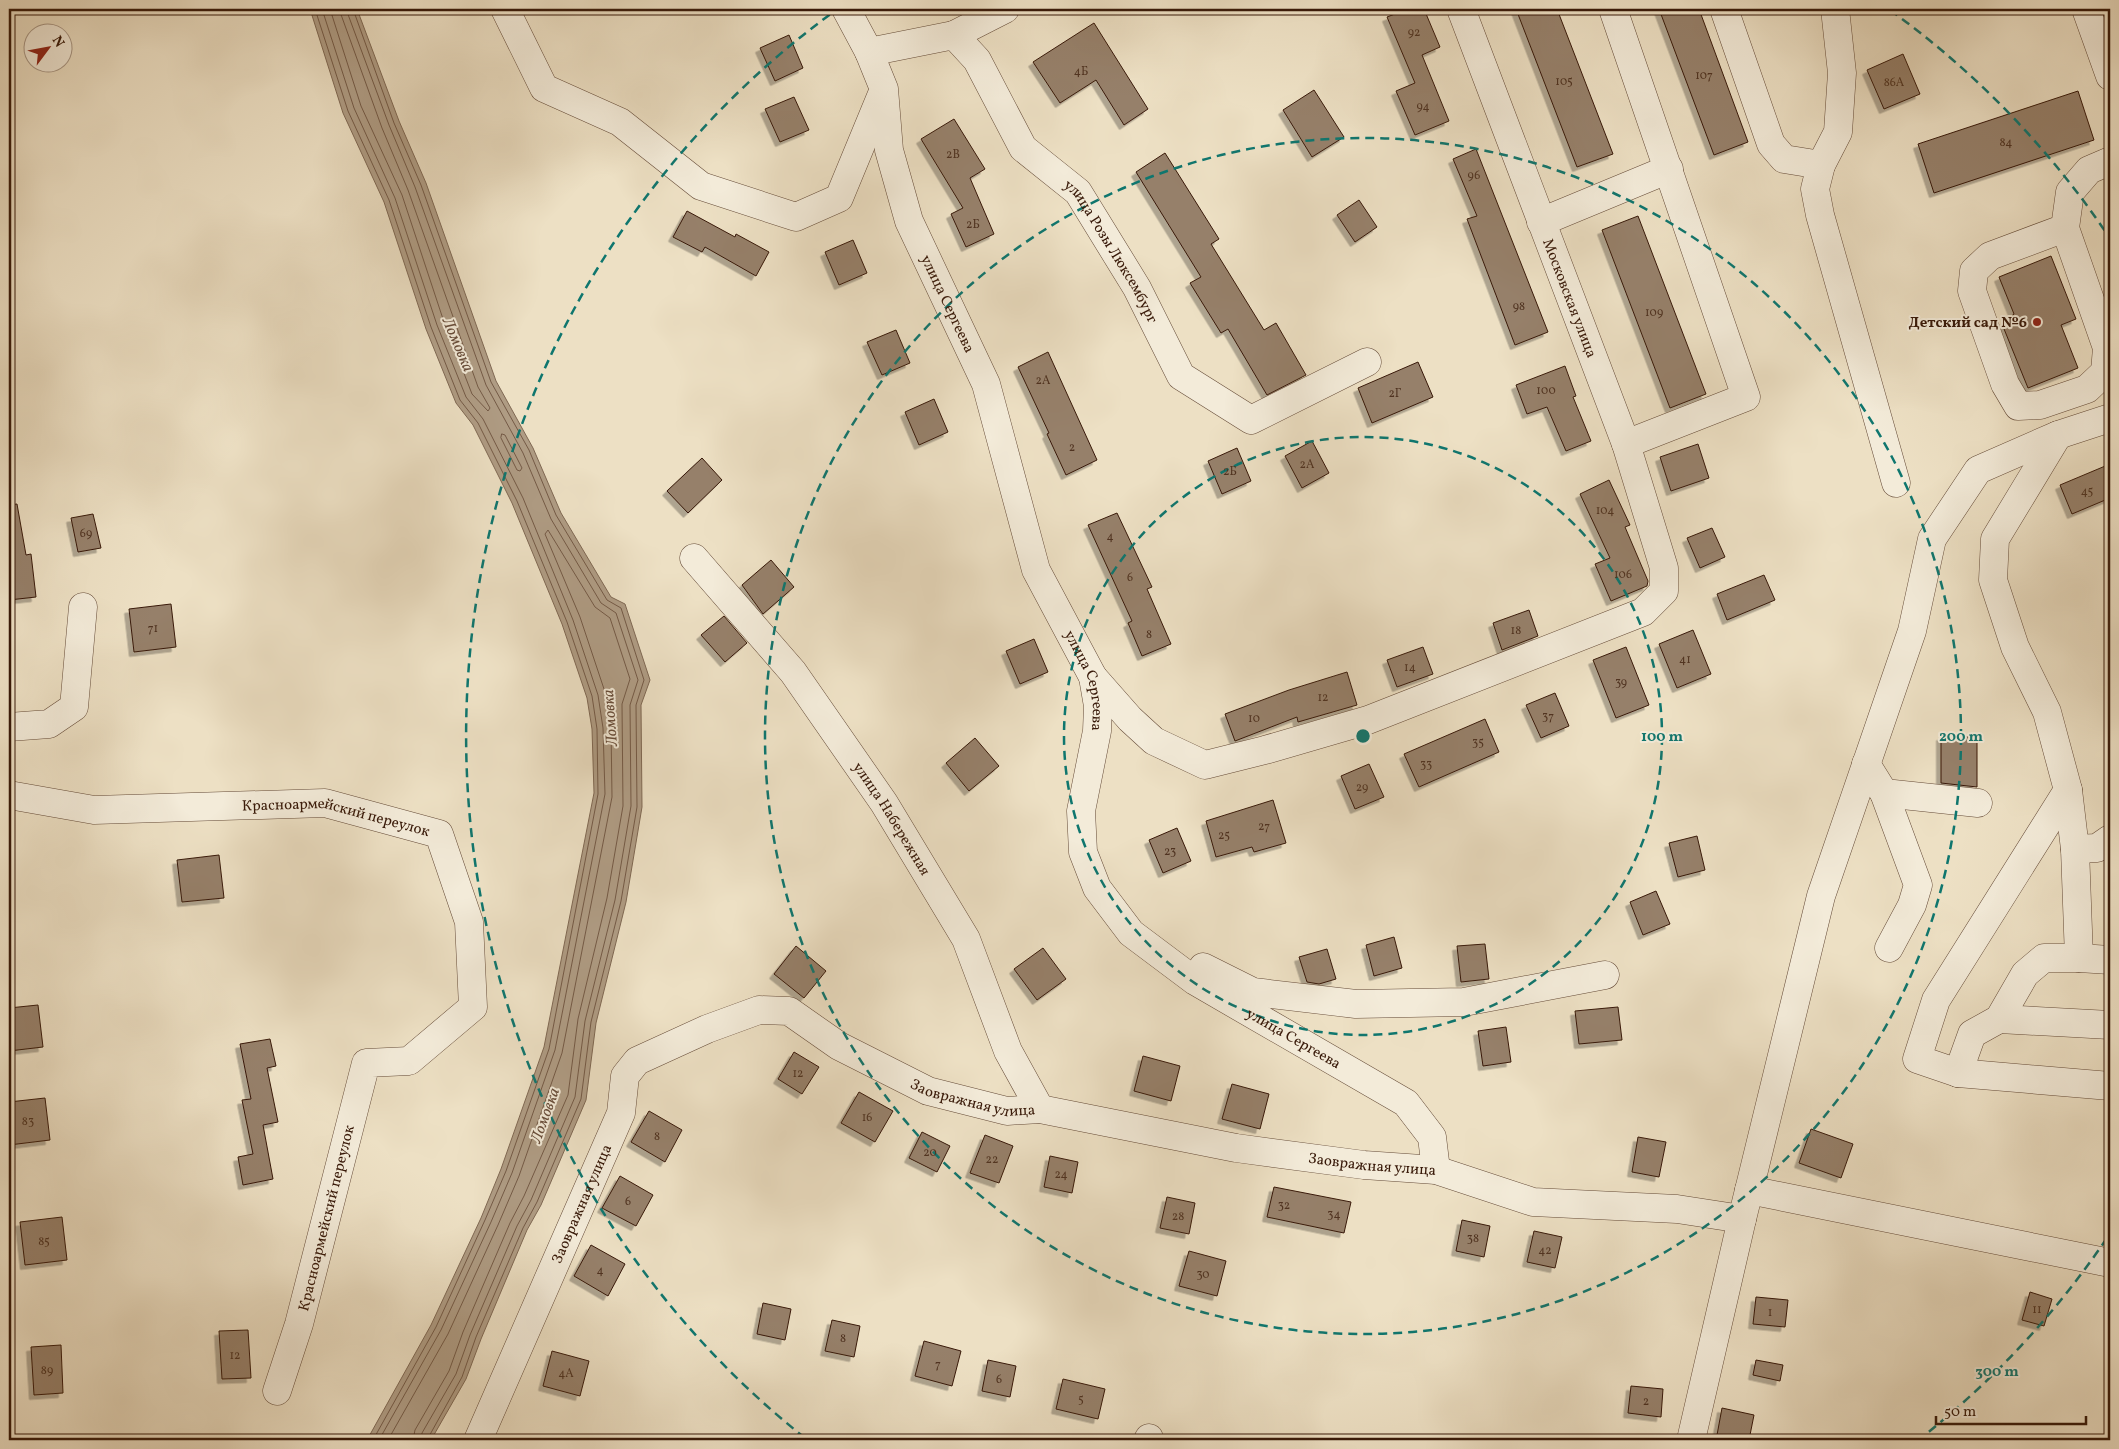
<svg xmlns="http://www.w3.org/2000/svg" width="2119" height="1449" viewBox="0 0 2119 1449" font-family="Vollkorn,serif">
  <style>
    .water { fill: #af9c84; stroke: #7f6853 }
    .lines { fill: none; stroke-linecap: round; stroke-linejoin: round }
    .shore { stroke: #745a46; stroke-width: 1 }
    .building { fill: #96806a; stroke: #381909; filter: url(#shadow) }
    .minor-casing { stroke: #654b38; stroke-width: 29 }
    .minor { stroke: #f3ebd9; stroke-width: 28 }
    .ring { fill: none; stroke: #0f766e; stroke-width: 2.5; stroke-dasharray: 9 6 }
    .poi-dot { fill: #8f2418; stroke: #f3ebd9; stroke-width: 2 }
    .labels { text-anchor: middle; stroke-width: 4; stroke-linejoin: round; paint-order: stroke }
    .number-label { font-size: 12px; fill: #503321 }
    .street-label { font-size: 15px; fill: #381909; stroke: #f3ebd9 }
    .poi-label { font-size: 15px; font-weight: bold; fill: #381909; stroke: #f3ebd9; text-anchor: end }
    .water-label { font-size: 16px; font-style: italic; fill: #684d3a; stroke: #f3ebd9 }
    .centre { fill: #0f766e; stroke: #f3ebd9; stroke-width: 2.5 }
    .ring-label { font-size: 15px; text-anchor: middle; font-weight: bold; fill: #0f766e; stroke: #f3ebd9; stroke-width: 4; stroke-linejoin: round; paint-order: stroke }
  </style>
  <defs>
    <filter id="shadow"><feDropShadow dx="-4.5" dy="4.5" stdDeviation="0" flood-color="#0004"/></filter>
  </defs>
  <rect width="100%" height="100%" fill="#ede0c4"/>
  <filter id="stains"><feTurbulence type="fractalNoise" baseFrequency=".004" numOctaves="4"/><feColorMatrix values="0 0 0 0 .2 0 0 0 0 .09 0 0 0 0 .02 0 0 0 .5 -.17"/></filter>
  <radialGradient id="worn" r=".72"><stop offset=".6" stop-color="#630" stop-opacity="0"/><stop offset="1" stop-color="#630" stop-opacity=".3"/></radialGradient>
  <path class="water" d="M310,9h47l42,112 27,62 70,198 37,67 28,65 50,84 14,7 25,76 -9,25 1,102 -16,95 -30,121 -10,77 -45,105 -14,25 -46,109 -15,40 -35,61h-64l64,-115 50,-107 20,-49 43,-122 50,-254 -2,-64 -5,-31 -25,-74 -50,-121 -39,-78 -17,-22 -30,-74 -42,-127 -41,-89z"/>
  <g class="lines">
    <g class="shore">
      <path d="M315,9l33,102 41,89 42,127 29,73 18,23 39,78 50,121 25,74 5,33 1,65 -49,255 -43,122 -21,49 -49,107 -63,113"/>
      <path d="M322,9l32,99 41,90 42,127 29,72 17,22 40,79 50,122 25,75 5,33 2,66 -50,256 -43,123 -21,49 -50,108 -62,110"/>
      <path d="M330,9l31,97 41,89 42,127 28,72 16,17 2,-3 -12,-21 -70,-197 -26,-62 -43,-119"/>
      <path d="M346,9l43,116 26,62 71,198 37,68 28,66 50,84 15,10 22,67 -8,25 1,101 -16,94 -30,121 -10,76 -44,103 -14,26 -47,109 -14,39 -34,59 -1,7"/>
      <path d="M353,9l41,114 27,62 70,197 38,68 27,65 51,85 14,8 23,72 -8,25 1,102 -16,94 -30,121 -10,77 -44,103 -14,26 -47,109 -14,40 -35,63"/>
      <path d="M502,434l3,1 17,33 -2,3 -3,-1 -16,-32z"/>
      <path d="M388,1440l60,-106 50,-109 21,-49 43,-123 50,-256 -1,-70 -6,-35 -25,-75 -35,-83 3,-4 47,77 15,11 20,61 -8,25 1,102 -16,92 -29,121 -10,76 -44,101 -14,27 -47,109 -14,39 -34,59 -2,10"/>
    </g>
  </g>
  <g class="building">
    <path d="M1408,9h16l16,38 -18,8 27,66 -34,14 -19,-44 19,-8 -28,-66z"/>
    <path d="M1516,9h41l56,145 -36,13z"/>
    <path d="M1659,9h40l49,133 -34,13z"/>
    <path d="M1094,23l54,86 -24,16 -28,-45 -36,23 -27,-41z"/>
    <path d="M789,35l14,33 -28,13 -15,-33z"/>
    <path d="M1903,54l17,40 -36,15 -17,-39z"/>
    <path d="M1314,90l30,47 -32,20 -29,-47z"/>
    <path d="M2078,91l16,49 -160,53 -16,-49z"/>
    <path d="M794,97l15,33 -29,12 -15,-33z"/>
    <path d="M954,119l31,50 -15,9 24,56 -28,13 -15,-33 12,-6 -42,-69z"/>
    <path d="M1476,149l72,183 -33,13 -48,-126 10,-3 -24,-57z"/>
    <path d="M1165,153l54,86 -8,5 53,86 12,-7 30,52 -39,20 -39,-66 -7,4 -31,-50 11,-6 -65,-105z"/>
    <path d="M1359,200l18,27 -22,15 -18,-27z"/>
    <path d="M687,211l48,26 1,-3 33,18 -13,24 -51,-29 -3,5 -29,-15z"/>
    <path d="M1638,216l68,178 -36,14 -68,-178z"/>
    <path d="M853,240l14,33 -28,12 -14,-33z"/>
    <path d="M2051,256l25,63 -15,6 17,43 -50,20 -26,-64 12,-10 -15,-37z"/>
    <path d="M896,330l14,33 -28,12 -15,-33z"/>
    <path d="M1048,352l49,108 -31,15 -19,-41 2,-1 -31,-66z"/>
    <path d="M1418,362l15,35 -61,26 -14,-35z"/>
    <path d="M1565,366l11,30 -3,1 18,44 -25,10 -19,-44 -20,7 -11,-29z"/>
    <path d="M934,399l14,33 -29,13 -14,-33z"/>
    <path d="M1312,441l17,32 -27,15 -17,-32z"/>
    <path d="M1698,444l11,34 -38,13 -11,-34z"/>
    <path d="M1237,448l14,33 -29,13 -14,-33z"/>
    <path d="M702,458l20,22 -34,33 -21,-22z"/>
    <path d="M2110,464v34l-38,16 -12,-29z"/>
    <path d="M1609,480l21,45 -5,2 23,54 -1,5 -36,15 -16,-37 15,-6 -30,-64z"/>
    <path d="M17,504l9,51 5,-1 5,43 -27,3v-95z"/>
    <path d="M1117,513l35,74 -5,2 24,55 -29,12 -14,-33 4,-2 -44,-96z"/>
    <path d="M93,514l8,34 -23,4 -7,-34z"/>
    <path d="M1712,528l13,29 -25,11 -13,-30z"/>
    <path d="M771,560l23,27 -31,27 -21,-29z"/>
    <path d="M1764,575l11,25 -48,20 -10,-26z"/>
    <path d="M171,604l5,43 -42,5 -5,-43z"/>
    <path d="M1529,610l9,26 -36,14 -9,-27z"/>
    <path d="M724,616l23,27 -22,19 -24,-27z"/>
    <path d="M1693,630l18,44 -34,14 -18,-44z"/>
    <path d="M1034,639l14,33 -28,12 -14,-33z"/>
    <path d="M1423,647l10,27 -36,13 -10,-27z"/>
    <path d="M1626,647l23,58 -33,13 -23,-58z"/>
    <path d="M1347,672l10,33 -59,17 -1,-5 -62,24 -10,-27 64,-24z"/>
    <path d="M1555,693l14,33 -28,12 -15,-33z"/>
    <path d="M1485,719l14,33 -80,35 -15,-33z"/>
    <path d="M1941,736l36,1v50l-36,-4z"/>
    <path d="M975,738l24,28 -30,25 -23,-28z"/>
    <path d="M1369,764l15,33 -29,12 -14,-33z"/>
    <path d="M1273,800l13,43 -32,9 -2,-5 -36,10 -10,-36z"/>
    <path d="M1177,828l14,33 -28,12 -14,-33z"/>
    <path d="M1697,836l8,34 -27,7 -9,-34z"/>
    <path d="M219,855l5,43 -42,4 -5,-42z"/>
    <path d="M1656,891l14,33 -27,11 -13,-33z"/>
    <path d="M1394,937l8,31 -28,8 -8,-31z"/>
    <path d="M1485,944l4,35 -28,3 -4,-36z"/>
    <path d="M796,946l30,25 -22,27 -30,-24z"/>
    <path d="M1043,948l23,31 -29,21 -23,-31z"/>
    <path d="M1327,949l9,30 -17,5 -12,-2 -8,-25z"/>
    <path d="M38,1005l5,42 -34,4v-43z"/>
    <path d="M1618,1007l4,33 -43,4 -4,-33z"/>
    <path d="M1506,1027l5,35 -28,4 -5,-35z"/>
    <path d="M270,1039l6,27 -9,2 11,54 -15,3 10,54 -30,6 -5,-28 15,-3 -11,-54 9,-1 -11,-55z"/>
    <path d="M794,1052l25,15 -17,27 -24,-15z"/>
    <path d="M1143,1056l37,10 -9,35 -37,-10z"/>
    <path d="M1232,1084l37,10 -9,35 -38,-10z"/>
    <path d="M859,1092l34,19 -18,31 -34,-19z"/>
    <path d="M45,1098l5,42 -41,5v-43z"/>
    <path d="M649,1111l33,19 -17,32 -34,-20z"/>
    <path d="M1811,1129l42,15 -12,34 -42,-15z"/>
    <path d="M922,1132l28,14 -13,26 -28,-14z"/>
    <path d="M985,1135l28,11 -14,37 -29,-10z"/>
    <path d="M1638,1137l28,5 -7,35 -27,-5z"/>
    <path d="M1050,1156l28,6 -6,31 -28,-6z"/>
    <path d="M620,1176l33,19 -17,31 -34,-18z"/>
    <path d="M1274,1187l77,15 -7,31 -77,-16z"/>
    <path d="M1167,1197l28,6 -6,31 -29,-6z"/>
    <path d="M62,1217l5,43 -42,5 -5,-43z"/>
    <path d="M1462,1220l28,6 -6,31 -28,-6z"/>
    <path d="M1534,1231l28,6 -7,31 -28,-6z"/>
    <path d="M591,1245l34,19 -17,32 -34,-20z"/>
    <path d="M1189,1251l37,10 -9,35 -38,-10z"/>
    <path d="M2030,1292l22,7 -8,27 -22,-6z"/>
    <path d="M1756,1297l32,3 -3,27 -32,-3z"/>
    <path d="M763,1303l28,6 -6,31 -28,-6z"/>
    <path d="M832,1320l28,6 -6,31 -29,-6z"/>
    <path d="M248,1330l3,48 -29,1 -3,-48z"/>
    <path d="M924,1341l37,10 -9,35 -37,-10z"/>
    <path d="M61,1345l2,48 -29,2 -3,-48z"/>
    <path d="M552,1351l37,10 -9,35 -37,-10z"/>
    <path d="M988,1360l28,6 -6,31 -28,-6z"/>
    <path d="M1756,1360l27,5 -3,16 -27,-6z"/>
    <path d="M1063,1379l42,10 -7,30 -42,-10z"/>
    <path d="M1631,1386l32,3 -2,28 -33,-4z"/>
    <path d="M1722,1408l32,7 -5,25 -32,-5z"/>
  </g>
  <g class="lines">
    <g class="minor-casing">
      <g id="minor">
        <path d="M505,9l39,79 76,34 81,64 95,31 43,-19 43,-104"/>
        <path id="s1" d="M846,9l23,43 15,37 5,61 20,71 77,163 50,186 57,107 5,29 -1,25 -16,80 2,41 14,36 34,45 64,48 211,122 26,34 4,33"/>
        <path d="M1613,9l133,388 -120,47"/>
        <path d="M1724,9l47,135 13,15 37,6"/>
        <path d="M1835,9l7,64 -4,59 -17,33 -6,24 5,26 76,268"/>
        <path d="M2086,9l24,67"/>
        <path d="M954,35l51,-26"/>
        <path id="s2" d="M869,52l85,-17 23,25 46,88 55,44 59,96 44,88 70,44 116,-58"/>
        <path d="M1541,222l128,-53"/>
        <path d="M2065,228l-75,28 -16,15 -2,20 33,93 13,22 22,-1 47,-16 18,-17 2,-24 -42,-120 5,-36 19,-22 21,-9"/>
        <path d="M2058,435l-63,104 -2,41 22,67 32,65 21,78 7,59 4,109"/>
        <path id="s3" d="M694,558l99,114 91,131 82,136 42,112 32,58"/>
        <path d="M1093,677l37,42 24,22 51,24 60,-15 103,-30 275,-108 21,-21v-23l-38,-124 -165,-435"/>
        <path d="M9,727l40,-3 25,-17 9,-100"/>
        <path d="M1866,764l18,29 34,92 -6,20 -23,43"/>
        <path d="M2068,790l-132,210 -19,59 41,14 152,13"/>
        <path d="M1884,793l94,10"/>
        <path id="s4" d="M9,795l85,15 231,-7 114,31 30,88 4,85 -64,54 -43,2 -67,261 -22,67"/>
        <path d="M2075,849l22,-1 13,-9"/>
        <path d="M1203,967l50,25 103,12 108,-2 141,-27"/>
        <path d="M1999,1019l111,6"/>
        <path d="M1958,1073l14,-39 27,-15 26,-45 19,-16h35l31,2"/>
        <path d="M1749,1190l361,73"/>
        <path id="s5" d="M478,1440l143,-327 4,-37 12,-15 70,-32 52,-19 30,1 50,35 89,45 79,20 33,-2 196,39 128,17 72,5 97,32 144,7 65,10"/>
        <path d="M1148,1440l1,-2"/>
        <path d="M1691,1440l51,-221 79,-323 91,-265 20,-92 46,-69 80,-35 52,-17"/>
      </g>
    </g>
    <use href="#minor" class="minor"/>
  </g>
  <g class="ring">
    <circle cx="1363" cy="736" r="299"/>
    <circle cx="1363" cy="736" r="598"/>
    <path d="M2107 1238A897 897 0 0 1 1921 1438M805 1438A897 897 0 0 1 836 10M1890 10A897 897 0 0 1 2107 234"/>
  </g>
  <circle class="poi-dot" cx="2037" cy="322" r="5"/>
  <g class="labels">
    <g class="number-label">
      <text x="1414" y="36">92</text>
      <text x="1081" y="75">4Б</text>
      <text x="1704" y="79">107</text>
      <text x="1564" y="85">105</text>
      <text x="1894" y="86">86А</text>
      <text x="1423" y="110">94</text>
      <text x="2006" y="146">84</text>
      <text x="953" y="158">2В</text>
      <text x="1474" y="179">96</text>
      <text x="973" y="228">2Б</text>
      <text x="1519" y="310">98</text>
      <text x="1654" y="316">109</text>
      <text x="1043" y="384">2А</text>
      <text x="1546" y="394">100</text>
      <text x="1395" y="397">2Г</text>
      <text x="1072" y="451">2</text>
      <text x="1307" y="468">2А</text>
      <text x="1230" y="475">2Б</text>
      <text x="2087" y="495">45</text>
      <text x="1605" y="514">104</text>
      <text x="86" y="537">69</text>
      <text x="1110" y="540">4</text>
      <text x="1623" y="578">106</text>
      <text x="1130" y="581">6</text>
      <text x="153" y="632">71</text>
      <text x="1516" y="634">18</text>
      <text x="1149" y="638">8</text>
      <text x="1685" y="663">41</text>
      <text x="1410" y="671">14</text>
      <text x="1621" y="686">39</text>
      <text x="1323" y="701">12</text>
      <text x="1548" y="720">37</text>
      <text x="1254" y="722">10</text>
      <text x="1478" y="746">35</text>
      <text x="1426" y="768">33</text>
      <text x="1362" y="791">29</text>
      <text x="1264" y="830">27</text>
      <text x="1224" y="839">25</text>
      <text x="1170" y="855">23</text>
      <text x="798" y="1077">12</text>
      <text x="867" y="1121">16</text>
      <text x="28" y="1125">83</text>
      <text x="657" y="1140">8</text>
      <text x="930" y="1156">20</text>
      <text x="992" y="1163">22</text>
      <text x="1061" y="1178">24</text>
      <text x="628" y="1205">6</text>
      <text x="1284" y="1209">32</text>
      <text x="1334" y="1218">34</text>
      <text x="1178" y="1220">28</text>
      <text x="1473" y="1242">38</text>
      <text x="44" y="1245">85</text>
      <text x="1545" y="1254">42</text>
      <text x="600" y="1274">4</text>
      <text x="1203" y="1278">30</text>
      <text x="2037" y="1313">11</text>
      <text x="1770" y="1316">1</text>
      <text x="843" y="1342">8</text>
      <text x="235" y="1359">12</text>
      <text x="938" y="1368">7</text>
      <text x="47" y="1374">89</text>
      <text x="566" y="1377">4А</text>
      <text x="999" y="1383">6</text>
      <text x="1081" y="1403">5</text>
      <text x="1646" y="1405">2</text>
    </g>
    <g class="street-label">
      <text dy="5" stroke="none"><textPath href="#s2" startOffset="358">улица Розы Люксембург</textPath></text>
      <text transform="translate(1570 298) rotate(69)" y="5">Московская улица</text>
      <text dy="5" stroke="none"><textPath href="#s1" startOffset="315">улица Сергеева</textPath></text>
      <text dy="5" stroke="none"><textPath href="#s1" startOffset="719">улица Сергеева</textPath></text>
      <text dy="5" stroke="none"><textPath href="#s3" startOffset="328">улица Набережная</textPath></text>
      <text dy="5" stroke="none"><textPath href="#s4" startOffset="330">Красноармейский переулок</textPath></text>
      <text dy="5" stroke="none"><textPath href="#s1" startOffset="1184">улица Сергеева</textPath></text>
      <text dy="5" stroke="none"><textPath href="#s5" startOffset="782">Заовражная улица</textPath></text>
      <text dy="5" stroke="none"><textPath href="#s5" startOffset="1188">Заовражная улица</textPath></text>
      <text dy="5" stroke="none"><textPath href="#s5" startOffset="258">Заовражная улица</textPath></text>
      <text transform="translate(326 1218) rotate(-76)" y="5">Красноармейский переулок</text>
    </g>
    <g class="poi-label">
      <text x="2027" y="327">Детский сад №6</text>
    </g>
    <g class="water-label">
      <text transform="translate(459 344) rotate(67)" y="6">Ломовка</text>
      <text transform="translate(609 718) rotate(-94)" y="6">Ломовка</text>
      <text transform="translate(544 1115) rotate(-70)" y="6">Ломовка</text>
    </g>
  </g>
  <circle cx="1363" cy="736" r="8" class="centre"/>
  <g class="ring-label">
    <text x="1662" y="741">100 m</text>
    <text x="1961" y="741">200 m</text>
    <text x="1997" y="1376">300 m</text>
  </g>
  <rect width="2119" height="1449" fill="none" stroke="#ede0c4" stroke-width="30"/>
  <rect x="10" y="10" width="2099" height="1429" fill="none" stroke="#381909" stroke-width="2.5"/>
  <rect x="15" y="15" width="2089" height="1419" fill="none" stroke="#381909"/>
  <g transform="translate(48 48) rotate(58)"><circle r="24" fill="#f3ebd9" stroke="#a89786"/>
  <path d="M0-4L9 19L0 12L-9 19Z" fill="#8f2418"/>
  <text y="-8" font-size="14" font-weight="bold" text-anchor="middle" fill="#381909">N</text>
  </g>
  <path d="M1936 1416v8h150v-8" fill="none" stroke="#381909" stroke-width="2.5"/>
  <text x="1944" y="1416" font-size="15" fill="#381909" stroke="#f3ebd9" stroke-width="4" paint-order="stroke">50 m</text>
  <rect width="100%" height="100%" filter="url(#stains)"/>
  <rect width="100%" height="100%" fill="url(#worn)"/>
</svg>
